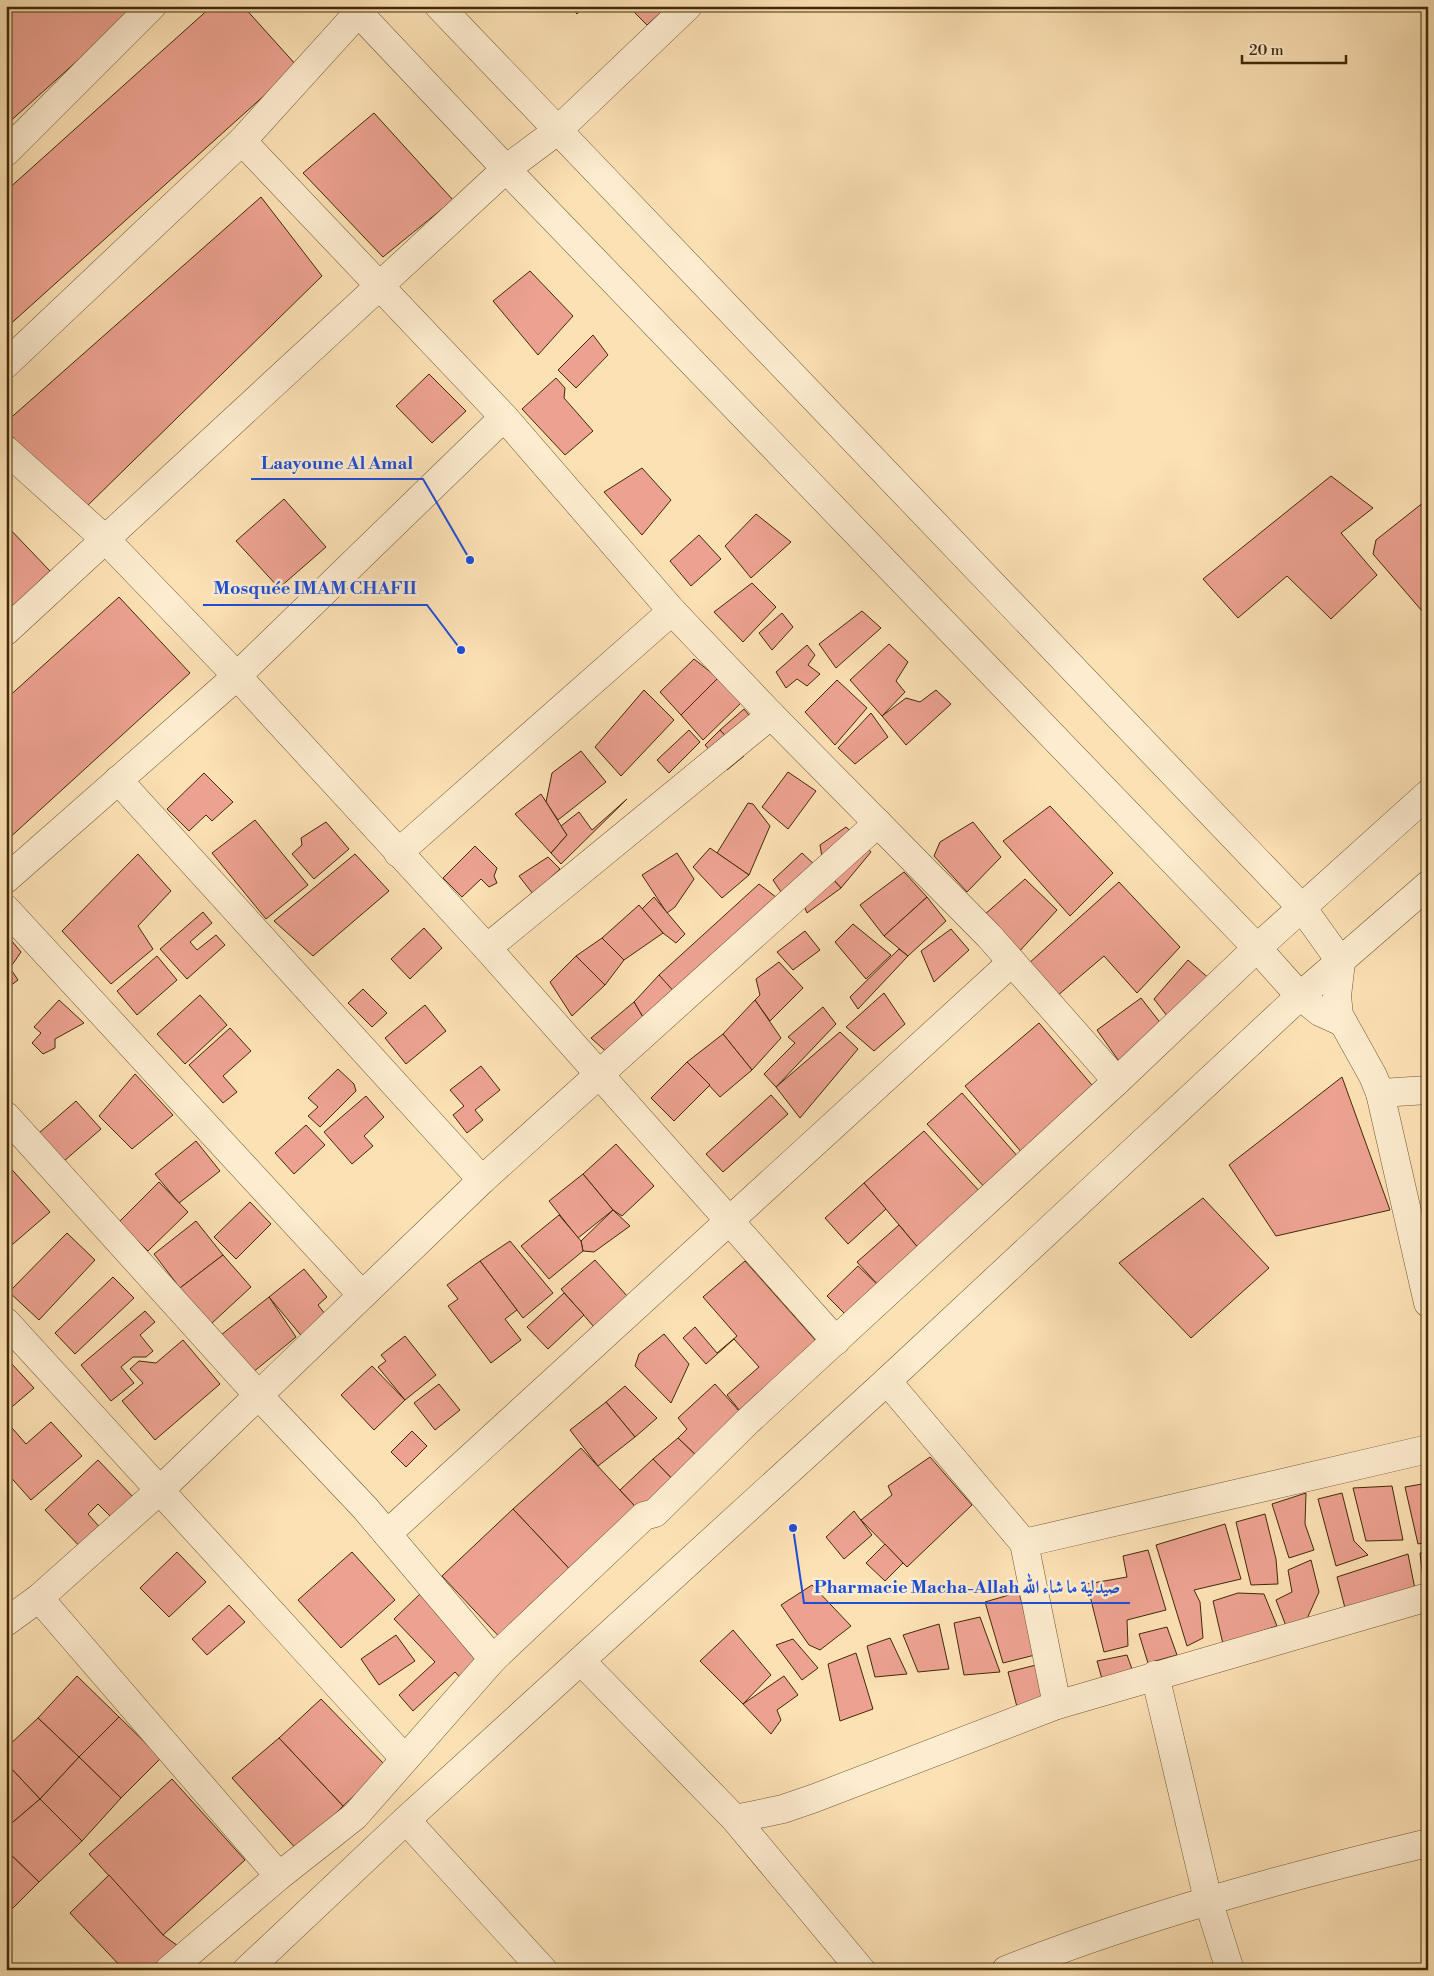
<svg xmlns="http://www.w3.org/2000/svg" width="1434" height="1976" viewBox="0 0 1434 1976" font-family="'Libre Bodoni',Amiri,serif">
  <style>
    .building { fill: #eda291; stroke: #412a06 }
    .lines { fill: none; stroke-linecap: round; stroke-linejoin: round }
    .minor-casing { stroke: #705832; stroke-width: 29 }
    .minor { stroke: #fdeccf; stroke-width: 28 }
    .leader { fill: none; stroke: #1d4ed8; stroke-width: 2 }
    .callout-dot { fill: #1d4ed8; stroke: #fdeccf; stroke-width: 2 }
    .callout-label { font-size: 18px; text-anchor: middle; font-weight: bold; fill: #1d4ed8; stroke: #fdeccf; stroke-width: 5; stroke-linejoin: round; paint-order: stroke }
  </style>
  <rect width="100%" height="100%" fill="#fce1b5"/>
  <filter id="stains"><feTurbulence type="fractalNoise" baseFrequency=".004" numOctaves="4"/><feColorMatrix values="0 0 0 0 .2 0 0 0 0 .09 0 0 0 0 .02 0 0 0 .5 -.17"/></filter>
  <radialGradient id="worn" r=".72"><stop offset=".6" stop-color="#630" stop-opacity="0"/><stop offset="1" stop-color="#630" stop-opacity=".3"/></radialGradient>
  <g class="building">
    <path d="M6,6h132l-132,119z"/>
    <path d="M212,6h31l54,60 -291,262v-137z"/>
    <path d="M570,6h13l-6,8z"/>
    <path d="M628,6h40l-21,19z"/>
    <path d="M374,113l79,87 -70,57 -80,-84z"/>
    <path d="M261,197l61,79 -240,235 -76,-81v-8z"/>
    <path d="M530,271l43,45 -35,39 -45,-54z"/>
    <path d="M593,335l15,20 -32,33 -18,-18z"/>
    <path d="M429,374l37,37 -34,32 -36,-37z"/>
    <path d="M556,378l9,10 -1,10 29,33 -28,24 -43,-46z"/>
    <path d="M642,468l29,32 -29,35 -38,-43z"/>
    <path d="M1331,476l42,32 -32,25 36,42 -46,44 -44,-43 -49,42 -35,-39z"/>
    <path d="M284,499l42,48 -47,41 -43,-47z"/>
    <path d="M1424,502l4,4v112l-55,-64 3,-14z"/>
    <path d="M756,514l35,28 -40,36 -26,-32z"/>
    <path d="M6,525l44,46 -44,42z"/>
    <path d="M699,535l22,24 -30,27 -21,-25z"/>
    <path d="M752,583l24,24 -33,35 -29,-30z"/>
    <path d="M119,597l71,76 -184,168v-142z"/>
    <path d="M862,611l19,17 -45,40 -17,-24z"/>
    <path d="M782,613l11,14 -21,23 -13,-17z"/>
    <path d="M889,644l19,18 -12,19 9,11 -23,24 -32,-36z"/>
    <path d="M807,645l8,10 -7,10 12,9 -13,12 -10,-7 -11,9 -10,-16z"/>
    <path d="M694,659l24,19 -37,37 -21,-23z"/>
    <path d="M718,678l24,24 -39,38 -22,-25z"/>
    <path d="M837,680l30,28 -32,37 -30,-33z"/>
    <path d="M644,690l30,30 -53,56 -26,-29z"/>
    <path d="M936,690l15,14 -45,41 -24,-29 24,-18 14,4z"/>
    <path d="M744,709l10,12 -25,20 -9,-11z"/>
    <path d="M871,713l17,24 -33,27 -17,-16z"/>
    <path d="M689,730l11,12 -31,31 -12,-13z"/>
    <path d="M720,730l24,26 -17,14 -22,-25z"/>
    <path d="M581,751l25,31 -48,38 -12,-18 6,-29z"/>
    <path d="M788,772l28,19 -28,38 -26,-22z"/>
    <path d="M204,773l29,29 -21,19 -6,-6 -17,16 -22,-22z"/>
    <path d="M541,794l26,41 -16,18 -36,-39z"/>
    <path d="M627,799l-66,65 -10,-11 16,-18 -6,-9 18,-14 13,18z"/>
    <path d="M748,803l5,1 17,22 -21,49 -32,-22z"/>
    <path d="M1050,806l63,67 -43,43 -67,-75z"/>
    <path d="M255,820l53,65 -42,34 -54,-66z"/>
    <path d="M326,822l23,27 -35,30 -22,-25 10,-9 -1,-7z"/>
    <path d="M973,822l28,35 -34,35 -33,-36 6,-14z"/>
    <path d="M846,827l9,8 -32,28 -3,-18z"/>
    <path d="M864,844l7,8 -30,36 -10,-11z"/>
    <path d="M475,846l22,22 -3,8 3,7 -8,4 -8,-8 -19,18 -19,-19z"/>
    <path d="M710,848l39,27 -27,23 -29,-31z"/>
    <path d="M677,853l17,26 -19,28 -8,6 -25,-38z"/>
    <path d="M802,853l15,14 -32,31 -12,-18z"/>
    <path d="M138,854l33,37 -33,35 15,23 -42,35 -49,-53z"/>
    <path d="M355,854l34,37 -76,65 -39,-35z"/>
    <path d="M548,857l12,12 -27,25 -14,-18z"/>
    <path d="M904,872l23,25 -43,39 -24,-31z"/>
    <path d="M831,877l10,11 -34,25 -6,-15z"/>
    <path d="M1025,879l32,31 -40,44 -33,-39z"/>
    <path d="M1119,882l61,65 -43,46 -33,-37 -47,40 -29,-32z"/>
    <path d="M759,884l22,17 -105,97 -17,-23z"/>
    <path d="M654,897l31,37 -9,9 -13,-10 -21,-24z"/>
    <path d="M927,897l19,24 -38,35 -24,-20z"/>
    <path d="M639,905l24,28 -39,27 -22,-22z"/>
    <path d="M203,912l9,11 -22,19 7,8 19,-15 9,10 -38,34 -27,-30z"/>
    <path d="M853,924l38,31 -25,24 -31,-37z"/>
    <path d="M424,928l18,20 -32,31 -19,-20z"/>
    <path d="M951,929l18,21 -35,32 -13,-31z"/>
    <path d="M805,931l15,19 -27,20 -16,-18z"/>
    <path d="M6,934l15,18 -11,16 8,12 -12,9z"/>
    <path d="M602,938l22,22 -19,25 -29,-29z"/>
    <path d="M899,949l9,7 -50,53 -8,-12z"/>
    <path d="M157,956l20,24 -40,35 -20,-24z"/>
    <path d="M576,956l29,29 -33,31 -22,-34z"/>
    <path d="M1188,960l24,21 -41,40 -17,-22z"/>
    <path d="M779,962l24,26 -33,33 -15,-21 5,-5 -4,-16z"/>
    <path d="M659,975l19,21 -31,28 -13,-22z"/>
    <path d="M363,989l24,24 -15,14 -24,-24z"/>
    <path d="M884,993l21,31 -31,27 -28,-24z"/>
    <path d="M200,995l27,30 -42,39 -28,-30z"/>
    <path d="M1141,998l21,27 -41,39 -24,-34z"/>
    <path d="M59,1000l25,23 -29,16v9l-12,6 -11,-11 9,-10 -7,-6z"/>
    <path d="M755,1000l26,38 -29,32 -29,-36z"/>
    <path d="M634,1002l13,22 -35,33 -21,-19z"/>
    <path d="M425,1005l21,26 -40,33 -21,-26z"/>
    <path d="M823,1007l13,17 -60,63 -12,-13 31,-31 -7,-6z"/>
    <path d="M1039,1023l58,68 -74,63 -58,-68z"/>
    <path d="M230,1028l21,23 -28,25 14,16 -14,11 -34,-38z"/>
    <path d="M840,1032l18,17 -58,69 -24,-31z"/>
    <path d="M723,1034l29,36 -32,27 -33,-35z"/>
    <path d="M687,1062l23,23 -36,36 -23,-23z"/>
    <path d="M481,1066l19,24 -25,20 8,10 -16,13 -14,-18 11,-9 -14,-16z"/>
    <path d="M338,1069l16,15 2,7 -36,36 -12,-11 10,-9 -10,-9z"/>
    <path d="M135,1074l38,41 -41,34 -33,-33z"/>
    <path d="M1342,1077l48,133 -114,26 -47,-71z"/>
    <path d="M962,1093l58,66 -34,30 -59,-65z"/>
    <path d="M771,1095l17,19 -65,58 -17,-18z"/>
    <path d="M366,1096l18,21 -20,19 9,10 -21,18 -28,-32z"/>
    <path d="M76,1101l25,28 -37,32 -25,-28z"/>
    <path d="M306,1125l19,20 -31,29 -19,-21z"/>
    <path d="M924,1131l58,63 -62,56 -56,-67z"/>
    <path d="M196,1141l24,30 -41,32 -24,-29z"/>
    <path d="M616,1144l38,42 -32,30 -9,-6 -30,-36z"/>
    <path d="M6,1163l44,49 -44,38z"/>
    <path d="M583,1174l30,36 -35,28 -29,-37z"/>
    <path d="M159,1182l29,30 -40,39 -29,-29z"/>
    <path d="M864,1183l22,26 -38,35 -23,-26z"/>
    <path d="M1203,1198l66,70 -78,70 -72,-75z"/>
    <path d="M250,1202l21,22 -35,35 -22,-22z"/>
    <path d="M613,1210l17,16 -36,26 -11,-1 -2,-10z"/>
    <path d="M559,1215l22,26 2,10 -34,28 -28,-33z"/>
    <path d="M196,1221l27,34 -43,33 -26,-34z"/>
    <path d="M899,1225l21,25 -41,36 -22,-24z"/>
    <path d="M67,1233l28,27 -56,60 -30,-28z"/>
    <path d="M510,1241l43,52 -30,25 -43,-57z"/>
    <path d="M223,1255l28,32 -40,37 -31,-36z"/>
    <path d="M595,1260l33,37 -34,30 -33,-38z"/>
    <path d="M480,1261l37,49 -12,9 16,21 -30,23 -43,-57 10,-7 -11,-14z"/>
    <path d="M745,1261l73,82 -70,78 -21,-26 32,-28 -25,-28 -28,25 -23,-26 12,-11 22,26 20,-17 -34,-39z"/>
    <path d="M858,1266l21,20 -31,31 -21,-21z"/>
    <path d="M304,1269l23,28 -9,8 11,14 -25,20 -35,-42z"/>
    <path d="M113,1277l21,21 -59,56 -20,-21z"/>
    <path d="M564,1293l20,22 -36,34 -21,-22z"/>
    <path d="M269,1297l27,40 -44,36 -31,-38z"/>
    <path d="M145,1311l10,11 -15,13 13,16 -7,6h-13l-12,10 13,16 -23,18 -30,-36z"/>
    <path d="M664,1334l25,30 -18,39 -36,-37 4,-12z"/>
    <path d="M405,1336l31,39 -31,25 -27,-33 8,-6 -5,-6z"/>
    <path d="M183,1340l37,44 -65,56 -33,-39 21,-18 -13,-14 9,-8 17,2z"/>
    <path d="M11,1363l23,25 -28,24v-44z"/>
    <path d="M372,1366l33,34 -31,30 -33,-35z"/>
    <path d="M439,1384l21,26 -25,20 -21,-27z"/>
    <path d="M715,1384l33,37 -45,41 -25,-24 9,-9 -9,-11z"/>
    <path d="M625,1386l32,32 -22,19 -29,-35z"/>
    <path d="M606,1402l29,35 -37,29 -28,-36z"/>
    <path d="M6,1421l20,23 25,-22 31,34 -51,44 -25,-28z"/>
    <path d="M412,1431l15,15 -21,21 -15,-15z"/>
    <path d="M678,1438l25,24 -23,25 -27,-28z"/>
    <path d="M581,1448l63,68 -66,62 -65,-69z"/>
    <path d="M930,1457l42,48 -65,62 -46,-47 31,-25 -4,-9z"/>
    <path d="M653,1459l27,28 -36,29 -24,-26z"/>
    <path d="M98,1460l36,38 -22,20 -14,-14 -10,10 16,18 -20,19 -39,-41z"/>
    <path d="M1428,1483v59l-10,2 -13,-57z"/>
    <path d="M1392,1486l11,54 -37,1 -13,-53z"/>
    <path d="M1306,1493l-1,31 9,26 -25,8 -17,-54z"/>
    <path d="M1342,1493l12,48 14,14 -32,11 -18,-67z"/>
    <path d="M513,1509l65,69 -71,67 -65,-69z"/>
    <path d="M854,1511l18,24 -28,24 -18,-22z"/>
    <path d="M1265,1514l11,45 2,25 -27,1 -15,-63z"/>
    <path d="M1225,1524l16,55 -47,11 6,12 3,36 -16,8 -31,-101z"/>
    <path d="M885,1544l18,19 -18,18 -19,-18z"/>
    <path d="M1148,1550l18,60 -39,10 1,26 -24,6 -17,-68 40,-7 -4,-21z"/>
    <path d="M177,1552l29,30 -37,35 -29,-29z"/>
    <path d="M352,1552l43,48 -54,48 -43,-48z"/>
    <path d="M1428,1552v35l-4,2 -4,-36z"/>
    <path d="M1408,1554l7,35 -70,19 -8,-31z"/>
    <path d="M1311,1560l8,32 -13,29 -20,5 -10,-26 16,-8 -4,-22z"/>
    <path d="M812,1585l39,41 -31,24 -11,-5 -28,-40z"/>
    <path d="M1019,1592l16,63 -32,8 -18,-61z"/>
    <path d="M1238,1593l26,1 13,32 -54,18 -10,-43z"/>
    <path d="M420,1594l65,70 -20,19 -10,-11 -42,39 -14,-16 36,-33 -41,-43z"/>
    <path d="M229,1605l16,17 -38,33 -15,-16z"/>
    <path d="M980,1617l20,55 -36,3 -10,-52z"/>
    <path d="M939,1624l10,45 -31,3 -15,-37z"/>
    <path d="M1167,1627l10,28 -29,8 -9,-29z"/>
    <path d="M733,1630l38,45 -28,29 -43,-43z"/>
    <path d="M396,1635l19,26 -36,24 -18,-26z"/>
    <path d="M890,1638l17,36 -32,3 -8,-31z"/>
    <path d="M793,1639l25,29 -16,12 -26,-35z"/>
    <path d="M856,1653l17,56 -33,12 -12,-57z"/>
    <path d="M1127,1655l5,14 -30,10 -5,-18z"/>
    <path d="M1036,1665l7,33 -26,9 -9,-35z"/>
    <path d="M77,1676l42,41 -40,40 -41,-39z"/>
    <path d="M784,1676l14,19 -21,15 4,10 -10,14 -28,-30z"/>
    <path d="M321,1699l65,67 -43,40 -64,-68z"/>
    <path d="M119,1717l42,41 -40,40 -42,-41z"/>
    <path d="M38,1718l41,39 -39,42 -34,-36v-15z"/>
    <path d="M279,1738l64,68 -44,46 -67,-74z"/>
    <path d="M79,1757l42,41 -39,43 -42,-42z"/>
    <path d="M6,1763l34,36 -34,29z"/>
    <path d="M172,1779l73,81 -82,75 -74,-81z"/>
    <path d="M40,1799l42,42 -43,41 -33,-32v-22z"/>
    <path d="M6,1850l33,32 -33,33z"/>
    <path d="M109,1875l54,60 15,11 -18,24h-36l-54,-57z"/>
  </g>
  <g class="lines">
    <g class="minor-casing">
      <g id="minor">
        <path d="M352,6l154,163 751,779 43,48 20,16 22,10"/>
        <path d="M439,6l864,903 38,53 -4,34 2,19 34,61 7,17 48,210"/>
        <path d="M242,141l262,276 168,194 99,104 218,221 128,145"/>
        <path d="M6,152l146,-146"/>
        <path d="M6,364l236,-223 116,-128"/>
        <path d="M6,450l100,90 131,136 250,272 349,393"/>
        <path d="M6,631l500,-462 51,-38 131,-125"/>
        <path d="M118,780l364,400"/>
        <path d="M398,853l274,-242"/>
        <path d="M6,879l231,-203 267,-259"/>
        <path d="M6,909l356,386"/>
        <path d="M487,948l284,-233"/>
        <path d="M1380,1093l48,-3"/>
        <path d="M6,1116l253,280 106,112 128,151"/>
        <path d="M6,1322l399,437"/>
        <path d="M887,1381l137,162 33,162"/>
        <path d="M387,1534l625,-572"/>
        <path d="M1024,1543l404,-94"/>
        <path d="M39,1598l240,278"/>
        <path d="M6,1622l33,-24 120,-107 323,-311 396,-357"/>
        <path d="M581,1661l154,158 48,-10 32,-11 242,-93 371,-108"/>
        <path d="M1155,1675l53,225 22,70"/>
        <path d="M735,1819l126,151"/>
        <path d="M406,1820l137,150"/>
        <path d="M169,1970l110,-94 76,-60 138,-157 151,-143 11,-3 93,-92 369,-340 140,-133 171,-154"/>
        <path d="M247,1970l159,-150 481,-439 413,-385 128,-111"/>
        <path d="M1006,1970c137,-54 279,-93 422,-127"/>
      </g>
    </g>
    <use href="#minor" class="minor"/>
  </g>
  <path class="leader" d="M470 560L423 479H251M461 650L427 605H203M793 1528L804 1603H1130"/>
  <g class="callout-dot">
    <circle cx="470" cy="560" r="5"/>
    <circle cx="461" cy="650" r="5"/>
    <circle cx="793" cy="1528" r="5"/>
  </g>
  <g class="callout-label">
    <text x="337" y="469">Laayoune Al Amal</text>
    <text x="315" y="594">Mosquée IMAM CHAFII</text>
    <text x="967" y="1593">Pharmacie Macha-Allah صيدلية ما شاء الله</text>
  </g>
  <rect width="1434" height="1976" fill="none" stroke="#fce1b5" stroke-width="25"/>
  <rect x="8" y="8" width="1419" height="1961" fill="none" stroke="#412a06" stroke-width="2.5"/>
  <rect x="12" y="12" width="1409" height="1951" fill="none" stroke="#412a06"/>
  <path d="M1242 55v8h104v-8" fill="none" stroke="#412a06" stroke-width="2.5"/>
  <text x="1249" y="55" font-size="15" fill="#412a06" stroke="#fdeccf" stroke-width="4" paint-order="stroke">20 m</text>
  <rect width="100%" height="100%" filter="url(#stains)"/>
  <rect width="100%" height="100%" fill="url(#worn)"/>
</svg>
